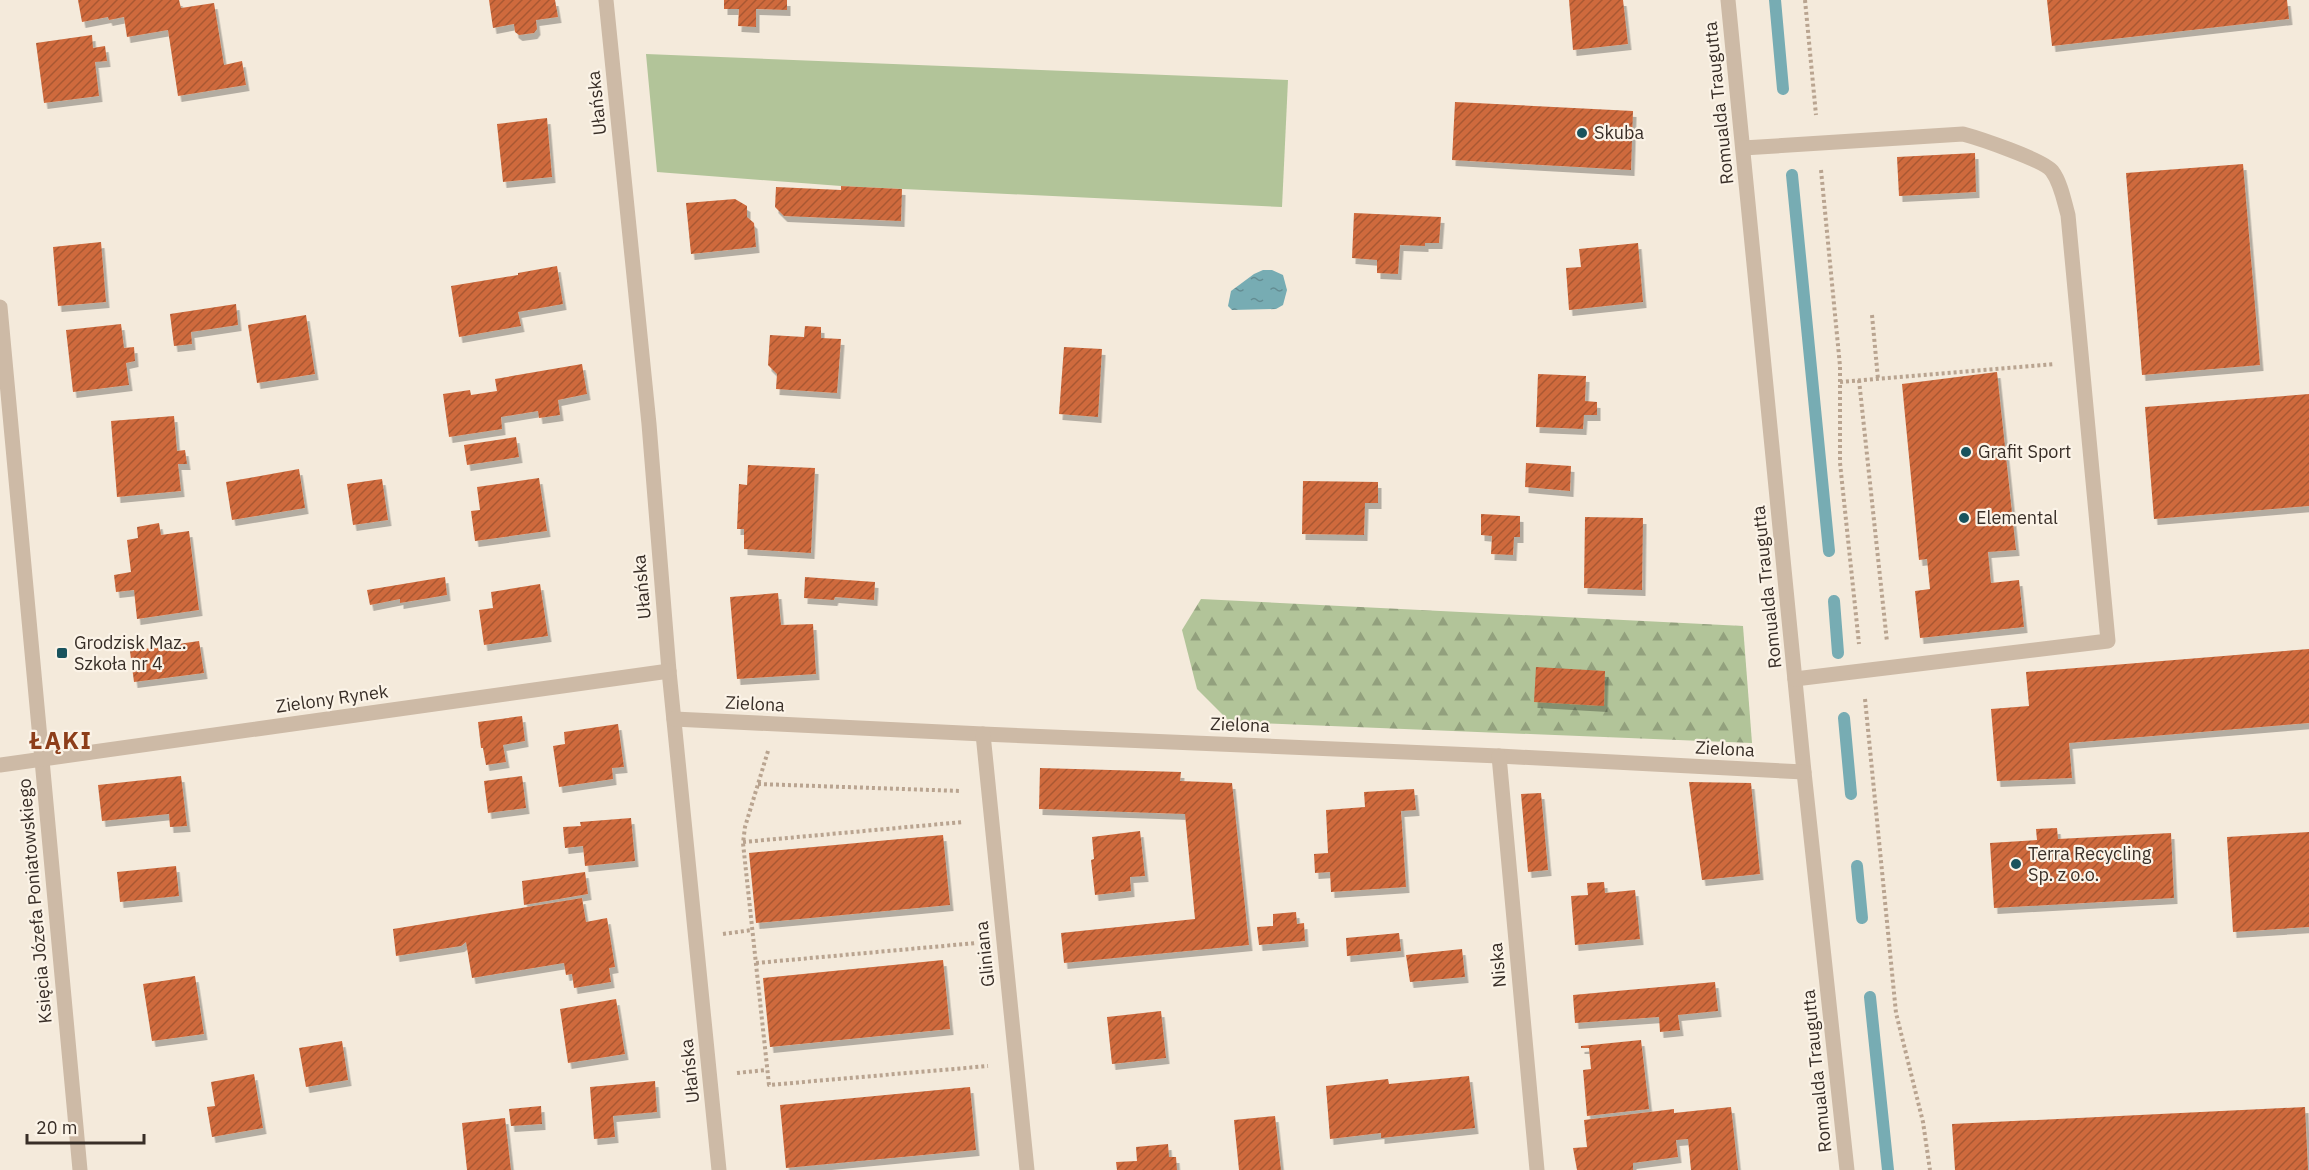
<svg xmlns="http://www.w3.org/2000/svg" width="2309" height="1170" viewBox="0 0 2309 1170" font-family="'IBM Plex Sans',sans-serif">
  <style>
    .grass { fill: #b2c499 }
    .forest { fill: url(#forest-firs) }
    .water { fill: url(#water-ripples) }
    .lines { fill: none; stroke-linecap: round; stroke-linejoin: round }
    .stream { stroke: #77acb3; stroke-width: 12 }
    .building { fill: url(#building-hatch); filter: url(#shadow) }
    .path { stroke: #b9a490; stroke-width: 4; stroke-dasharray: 3 3; stroke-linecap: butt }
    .minor { stroke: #cdbaa6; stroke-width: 15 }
    .poi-dot { fill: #19535d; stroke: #fbf3e7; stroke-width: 2 }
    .labels { text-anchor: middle; stroke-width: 4.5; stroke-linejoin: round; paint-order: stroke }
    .street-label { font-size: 18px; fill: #382e27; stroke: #fbf3e7 }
    .poi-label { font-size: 18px; fill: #382e27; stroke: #fbf3e7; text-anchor: start }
    .district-label { font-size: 24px; font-weight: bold; letter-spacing: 1.5px; fill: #8d3e1a; stroke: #fbf3e7 }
  </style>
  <defs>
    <pattern id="forest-firs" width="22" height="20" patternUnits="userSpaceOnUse" patternTransform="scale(1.5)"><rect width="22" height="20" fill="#b2c499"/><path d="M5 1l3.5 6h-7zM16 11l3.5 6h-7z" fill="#92a07d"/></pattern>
    <pattern id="water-ripples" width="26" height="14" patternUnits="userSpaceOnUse" patternTransform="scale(1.5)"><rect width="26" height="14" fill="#77acb3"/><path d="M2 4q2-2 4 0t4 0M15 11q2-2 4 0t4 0" fill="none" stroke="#638c92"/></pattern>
    <pattern id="building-hatch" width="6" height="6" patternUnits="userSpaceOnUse" patternTransform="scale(1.5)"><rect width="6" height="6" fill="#cf6b3d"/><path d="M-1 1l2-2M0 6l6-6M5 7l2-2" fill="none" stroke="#a95833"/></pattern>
    <filter id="shadow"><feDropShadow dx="3.5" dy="6" stdDeviation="0" flood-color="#0004"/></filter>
  </defs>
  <rect width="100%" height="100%" fill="#f4eadb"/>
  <path class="grass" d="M646,54l642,26 -6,127 -441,-21 -184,-14z"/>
  <path class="forest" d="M1201,599l542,27 9,117 -522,-21 -33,-33 -15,-59z"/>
  <path class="water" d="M1263,270h9l11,5 4,15 -4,15 -7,4 -44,1 -4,-4 3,-15 23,-17z"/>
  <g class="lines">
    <g class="stream">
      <path d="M1775,0l8,89"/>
      <path d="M1792,175l37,376"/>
      <path d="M1834,601l4,52"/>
      <path d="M1844,718l7,76"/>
      <path d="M1857,866l5,52"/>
      <path d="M1870,997l18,173"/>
    </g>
  </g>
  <g class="building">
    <path d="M78,0h101l2,8 33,-5 10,62 18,-4 4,24 -68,11 -10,-66 -41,7 -3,-20 -15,3 -1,-3 -26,5z"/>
    <path d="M489,0h66l3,17 -22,3 1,9 -3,4 -15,2 -4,-3 -1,-8 -21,4z"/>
    <path d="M724,0h63v10l-31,-1v18l-18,-1 1,-17h-15z"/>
    <path d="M1569,0h54l5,44 -55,6z"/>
    <path d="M2047,0h240l2,19 -237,27z"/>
    <path d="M92,35l1,13 12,-2 2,15 -12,1 4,34 -55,7 -8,-60z"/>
    <path d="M1455,102l178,9 -2,59 -179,-10z"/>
    <path d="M547,118l5,59 -49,5 -6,-58z"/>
    <path d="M1975,153l1,39 -77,4 -2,-39z"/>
    <path d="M2243,164l17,201 -118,10 -16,-202z"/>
    <path d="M841,186l61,3 -1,32 -117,-5 -9,-9 1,-20 65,3z"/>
    <path d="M735,199l12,7v11l7,6 2,24 -65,7 -5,-51z"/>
    <path d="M1354,213l87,4 -2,26h-14v3l-25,-1 -2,29 -21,-1v-13l-25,-2z"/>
    <path d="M101,242l5,60 -48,4 -5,-59z"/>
    <path d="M1638,243l5,59 -74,8 -3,-42 15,-1 -2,-18z"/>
    <path d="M557,266l6,38 -45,8 3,14 -62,11 -8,-51 67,-11v-2z"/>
    <path d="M236,304l2,21 -47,7 1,12 -18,2 -4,-32z"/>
    <path d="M306,315l9,59 -58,9 -9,-58z"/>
    <path d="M121,324l3,24 10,-1 1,14 -9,2 3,22 -56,7 -7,-62z"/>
    <path d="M805,326l16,1v11l20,1 -4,54 -61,-4 1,-15 -9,-9 2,-30 34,2z"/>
    <path d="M1064,347l38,2 -4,68 -39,-3z"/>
    <path d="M582,364l5,30 -29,6 2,15 -21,3 -1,-7 -37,6 1,12 -53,8 -6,-43 27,-4 1,5 26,-4 -2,-12z"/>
    <path d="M1997,372l19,178 -28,2 3,31 28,-3 5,47 -104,11 -5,-47 15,-2 -3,-30 -8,1 -17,-176z"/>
    <path d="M1538,374l48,2 -1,25 12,1v13h-13l-1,14 -47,-2z"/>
    <path d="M2309,394v112l-155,13 -9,-112z"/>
    <path d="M174,416l3,35 8,-1 2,14h-9l3,27 -64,6 -6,-76z"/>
    <path d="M516,437l3,20 -52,8 -3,-20z"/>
    <path d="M1526,463l45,3 -1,25 -45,-4z"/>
    <path d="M748,465l67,3 -4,85 -67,-4v-20h-7l2,-45 8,1z"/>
    <path d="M299,469l6,39 -73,12 -6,-38z"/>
    <path d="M539,478l8,53 -72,10 -4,-30 9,-1 -3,-23z"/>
    <path d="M382,479l6,41 -35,5 -6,-41z"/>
    <path d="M1303,481l75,1v21h-13l-1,32 -62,-1z"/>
    <path d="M1481,514l39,2v21h-6l-1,18 -22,-1 1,-18 -11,-1z"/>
    <path d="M1585,517l58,1 -1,72 -58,-2z"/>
    <path d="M159,523l2,12 28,-4 10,79 -62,9 -3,-29 -18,2 -2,-17 17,-3 -4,-32 11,-2 -1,-11z"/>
    <path d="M445,577l2,18 -47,8v-4l-30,6 -3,-15z"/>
    <path d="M805,577l70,5 -1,18 -39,-3 -1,3 -30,-2z"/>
    <path d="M540,584l8,52 -64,9 -5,-35 14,-2 -2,-16z"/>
    <path d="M778,593l3,32 32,-1 3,50 -79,5 -7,-82z"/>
    <path d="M199,641l5,32 -70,9 -4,-31z"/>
    <path d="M2309,649v74l-240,20 3,35 -75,3 -6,-72 38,-3 -3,-34z"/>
    <path d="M1536,667l69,4 -1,35 -70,-4z"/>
    <path d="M522,716l3,25 -22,4 3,17 -20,3 -3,-17h-2l-3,-26z"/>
    <path d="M618,724l6,43 -12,1 1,11 -54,8 -6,-41 12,-2 -1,-12z"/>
    <path d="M1040,768l141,4 -1,9 52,2 17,162 -185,18 -3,-30 134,-14 -10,-105 -146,-5z"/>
    <path d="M181,776l6,50 -17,1 -1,-13 -67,7 -4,-36z"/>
    <path d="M522,776l4,32 -38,5 -4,-32z"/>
    <path d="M1689,782l62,1 9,91 -58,6z"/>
    <path d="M1414,789l2,21 -15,1 5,76 -75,5 -1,-20 -15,1 -1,-19 14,-1 -2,-43 39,-3 -1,-15z"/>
    <path d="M1541,793l7,77 -20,2 -7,-78z"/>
    <path d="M631,818l4,43 -50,5 -2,-20 -18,2 -2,-21 18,-1 -1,-4z"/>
    <path d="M2057,828l1,11 113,-6 3,65 -180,10 -4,-65 47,-3 -1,-11z"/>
    <path d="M1140,831l5,45 -15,1 1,14 -36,4 -4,-35 3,-1 -2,-22z"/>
    <path d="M2309,832v95l-76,5 -6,-95z"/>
    <path d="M943,835l7,70 -194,18 -7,-70z"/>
    <path d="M176,866l3,30 -59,6 -3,-30z"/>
    <path d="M585,872l3,22 -64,11 -2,-24z"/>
    <path d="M1604,882l1,11 30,-3 5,49 -65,6 -4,-49 17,-1 -1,-12z"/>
    <path d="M582,898l4,24 21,-4 8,49 -6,1 2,14 -37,6 -2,-14 -6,1 -2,-12 -92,15 -6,-36 -5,4 -65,10 -3,-27z"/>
    <path d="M1296,912l1,12 7,-1 1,18 -46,4 -2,-18 16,-1v-12z"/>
    <path d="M1399,933l2,18 -54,5 -1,-18z"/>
    <path d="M1462,949l3,28 -55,5 -4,-27z"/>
    <path d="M943,960l7,69 -180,18 -7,-69z"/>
    <path d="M195,976l9,58 -52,7 -9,-57z"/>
    <path d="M1715,982l3,29 -40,4 2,15 -20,2 -1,-15 -84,6 -2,-28z"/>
    <path d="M616,999l9,55 -57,9 -8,-54z"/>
    <path d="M1161,1011l5,47 -54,6 -5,-47z"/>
    <path d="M1641,1040l8,69 -62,7 -4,-46 8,-1 -2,-21h-8v-2z"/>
    <path d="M342,1041l6,39 -42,7 -7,-39z"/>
    <path d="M254,1074l9,54 -51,9 -5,-30 8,-1 -4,-24z"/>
    <path d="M1469,1076l6,52 -94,10v-5l-51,6 -4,-53 62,-7 1,5z"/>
    <path d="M655,1081l2,31 -44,4 2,21 -21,2 -4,-52z"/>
    <path d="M970,1087l6,63 -190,18 -6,-63z"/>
    <path d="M541,1106l1,18 -31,2 -2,-17z"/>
    <path d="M1731,1107l7,63h-47l-3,-31 -12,1 2,17 -45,6v7h-56l-4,-22 14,-1 -3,-27 90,-11v4z"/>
    <path d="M2305,1107l3,63h-353l-3,-46z"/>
    <path d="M1275,1116l6,54h-42l-5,-50z"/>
    <path d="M505,1118l6,52h-44l-5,-47z"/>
    <path d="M1168,1144l1,13h7l1,13h-60l-1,-8 21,-1 -1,-14z"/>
  </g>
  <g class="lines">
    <g class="path">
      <path d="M1805,0l11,115"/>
      <path d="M1821,170l19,196v97l19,181"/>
      <path d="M1872,315l6,64"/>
      <path d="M1859,380l28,262"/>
      <path d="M1840,382l215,-18"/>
      <path d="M1865,699l31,314 27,109 7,48"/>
      <path d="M768,751l-23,76 -2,16 26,242 219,-19"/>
      <path d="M758,784l203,7"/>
      <path d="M743,842l220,-20"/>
      <path d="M723,934l29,-4"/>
      <path d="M756,963l220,-20"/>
      <path d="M737,1073l29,-3"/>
    </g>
    <g class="minor">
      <path d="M606,0l43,424 20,247 50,499"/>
      <path d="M1728,0l76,772 43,398"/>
      <path d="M1743,148l220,-14c15,4 81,26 89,37 9,12 12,30 16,44l40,426 -313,38"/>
      <path d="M0,307l80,863"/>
      <path d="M674,719l309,15 516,22 305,16"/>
      <path d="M983,734l44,436"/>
      <path d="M1499,756l38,414"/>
      <path d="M0,765l669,-94"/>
    </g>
  </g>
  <g class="poi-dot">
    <circle cx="1582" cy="133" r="6"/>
    <circle cx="1966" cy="452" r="6"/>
    <circle cx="1964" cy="518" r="6"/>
    <rect x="56" y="647" width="12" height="12" rx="3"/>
    <circle cx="2016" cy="864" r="6"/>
  </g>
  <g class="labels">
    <g class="street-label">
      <text transform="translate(597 103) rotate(-96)" y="6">Ułańska</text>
      <text transform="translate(1719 103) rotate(-96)" y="6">Romualda Traugutta</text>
      <text transform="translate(642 587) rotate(-95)" y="6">Ułańska</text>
      <text transform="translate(1767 587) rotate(-96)" y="6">Romualda Traugutta</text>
      <text transform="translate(332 699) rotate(-8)" y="6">Zielony Rynek</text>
      <text transform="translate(755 704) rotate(3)" y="6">Zielona</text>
      <text transform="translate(1240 725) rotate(2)" y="6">Zielona</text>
      <text transform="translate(1725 749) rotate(3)" y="6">Zielona</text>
      <text transform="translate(35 901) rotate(-95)" y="6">Księcia Józefa Poniatowskiego</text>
      <text transform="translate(985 954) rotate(-96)" y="6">Gliniana</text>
      <text transform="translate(1498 965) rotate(-95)" y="6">Niska</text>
      <text transform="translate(690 1071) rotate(-96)" y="6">Ułańska</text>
      <text transform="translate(1817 1071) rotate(-96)" y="6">Romualda Traugutta</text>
    </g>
    <g class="poi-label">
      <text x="1594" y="139">Skuba</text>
      <text x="1978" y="458">Grafit Sport</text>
      <text x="1976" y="524">Elemental</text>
      <text x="74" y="649">Grodzisk Maz.<tspan x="74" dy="21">Szkoła nr 4</tspan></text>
      <text x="2028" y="860">Terra Recycling<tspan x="2028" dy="21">Sp. z o.o.</tspan></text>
    </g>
    <g class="district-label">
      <text x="61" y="749">ŁĄKI</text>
    </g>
  </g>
  <path d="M27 1134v9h117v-9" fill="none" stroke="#382e27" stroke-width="3"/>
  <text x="36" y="1134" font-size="18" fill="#382e27" stroke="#fbf3e7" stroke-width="4.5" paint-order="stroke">20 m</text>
</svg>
